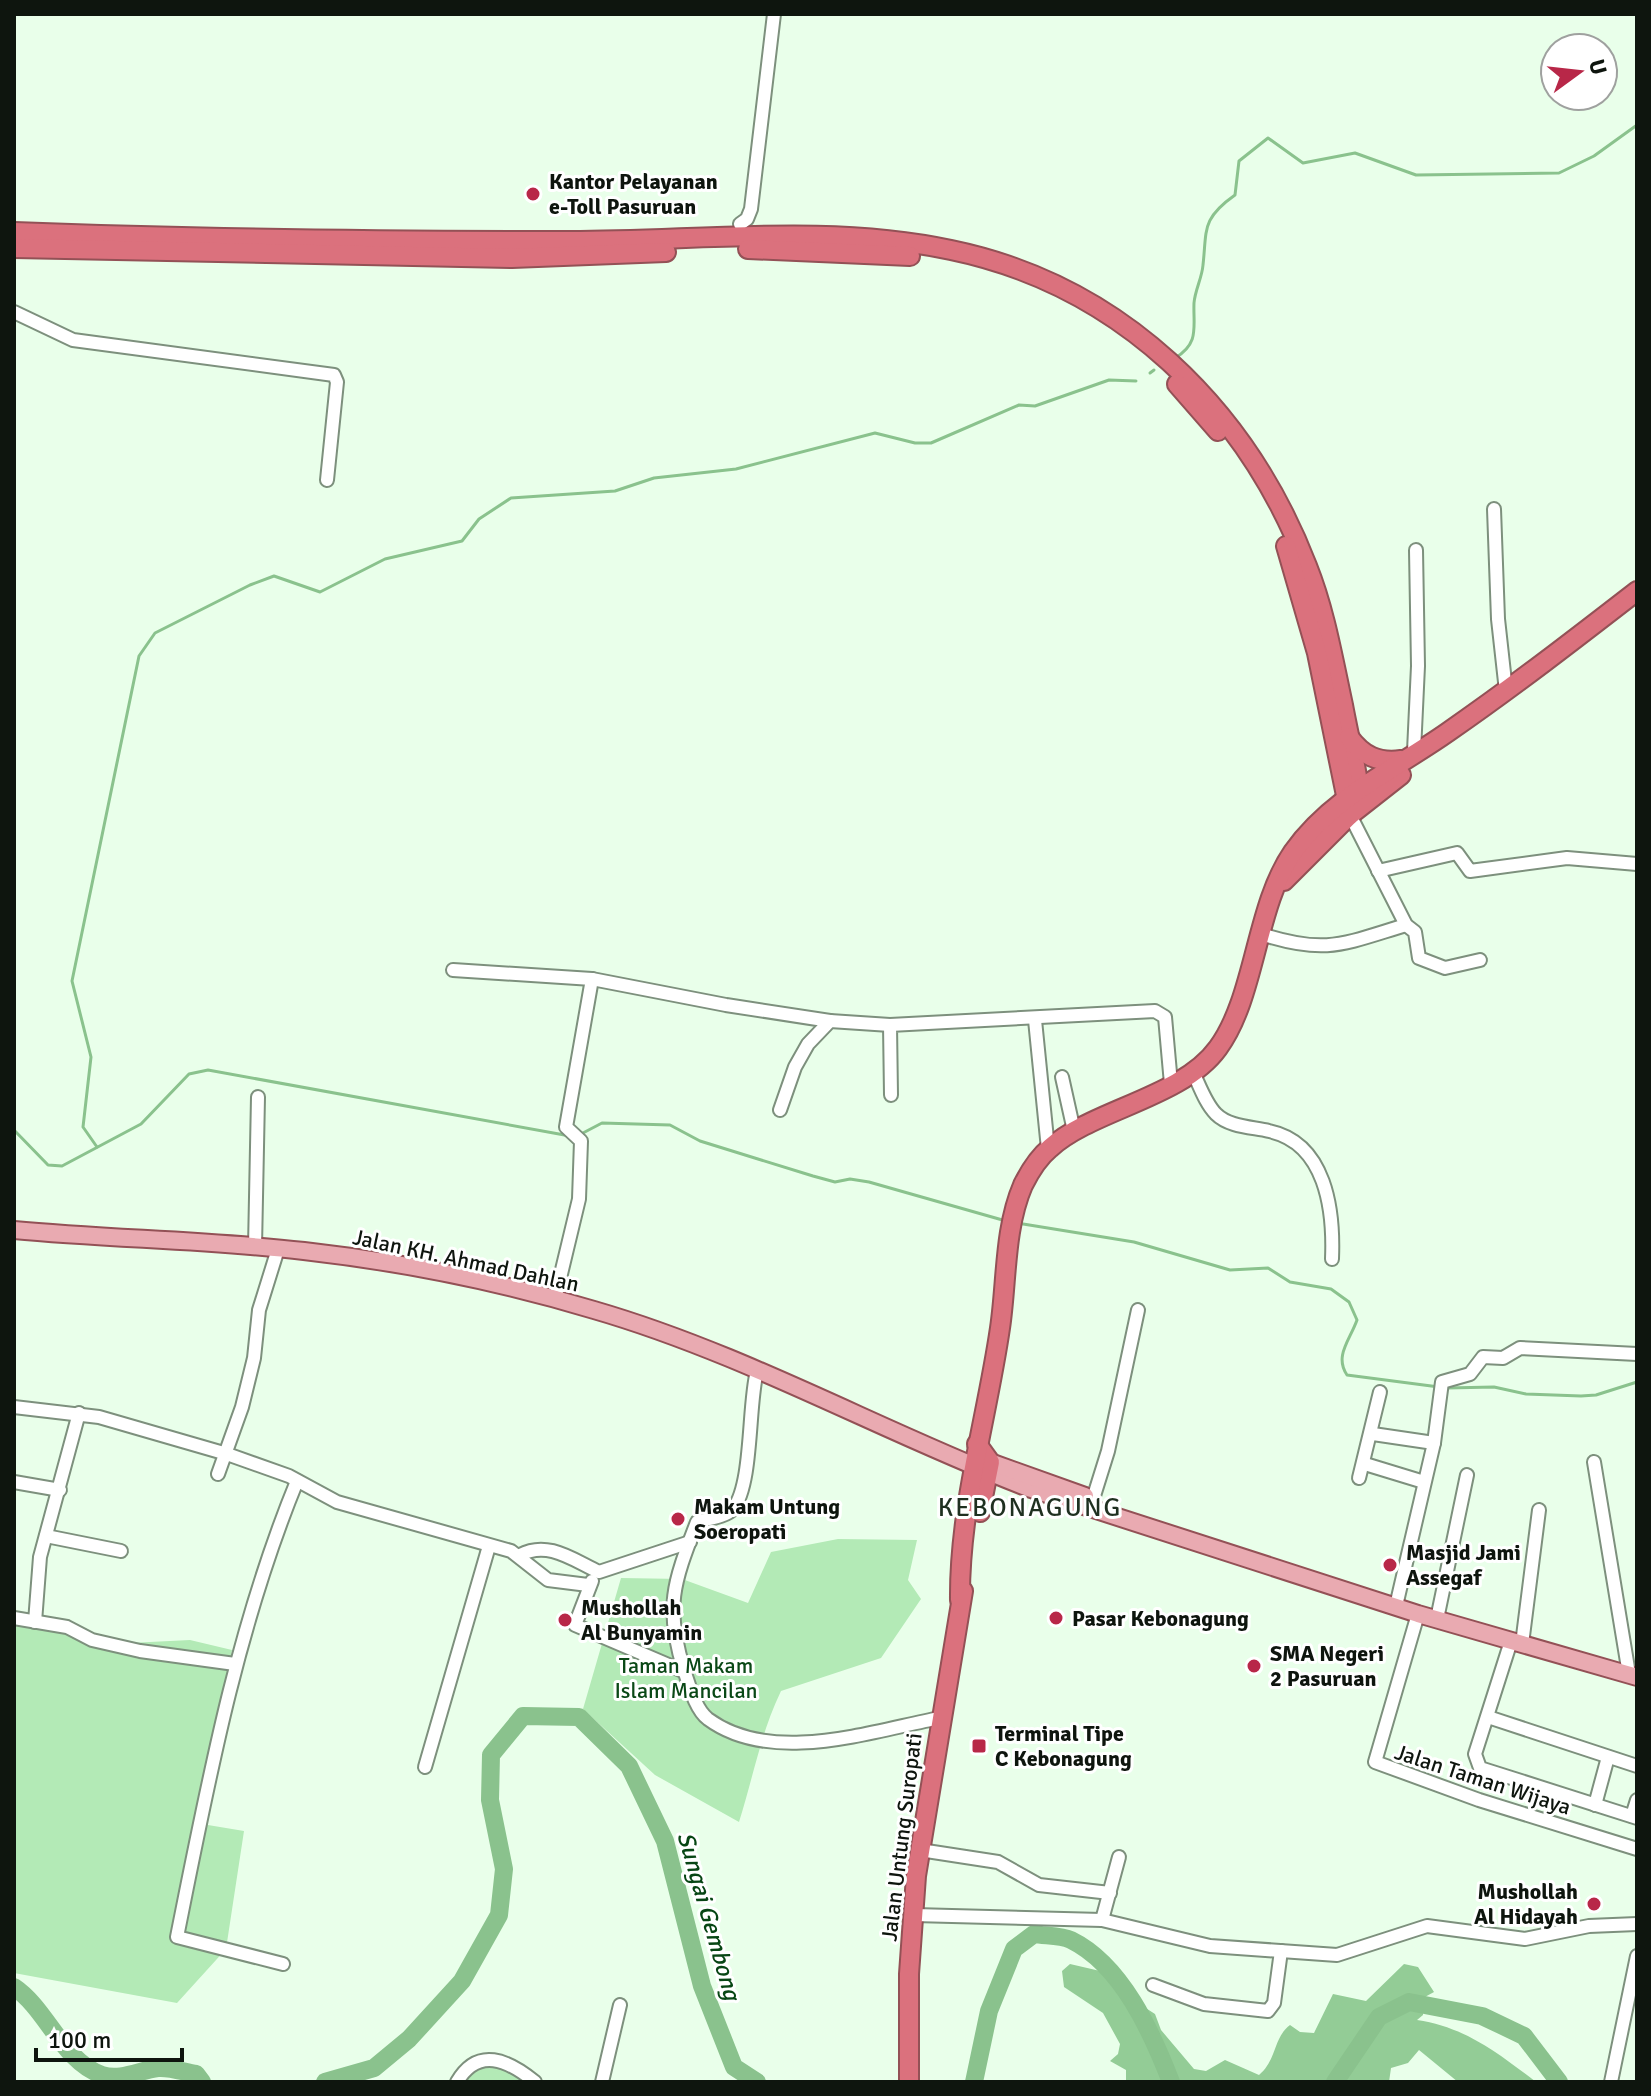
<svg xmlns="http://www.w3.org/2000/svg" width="1651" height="2096" viewBox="0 0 1651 2096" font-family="Signika,sans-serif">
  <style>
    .green { fill: #b3eab6 }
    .forest { fill: #93cc96 }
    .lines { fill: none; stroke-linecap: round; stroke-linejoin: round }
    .stream { stroke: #8ac28d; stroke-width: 3 }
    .river { stroke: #8ac28d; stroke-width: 18 }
    .minor-casing { stroke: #7d907d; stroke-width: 16 }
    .major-casing { stroke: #935156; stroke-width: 20 }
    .highway-casing { stroke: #935156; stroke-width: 22 }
    .minor { stroke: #fff; stroke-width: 12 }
    .major { stroke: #e9aab1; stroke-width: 16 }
    .highway { stroke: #db717d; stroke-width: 18 }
    .poi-dot { fill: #b82748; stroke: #fff; stroke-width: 3 }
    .labels { text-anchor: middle; stroke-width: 6; stroke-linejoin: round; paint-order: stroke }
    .poi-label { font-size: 22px; font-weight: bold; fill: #0e150e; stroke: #fff; text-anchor: start }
    .street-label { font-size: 22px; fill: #0e150e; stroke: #fff }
    .park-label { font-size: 22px; fill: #0a4816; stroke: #fff }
    .water-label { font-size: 24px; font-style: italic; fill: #074614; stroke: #fff }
    .quarter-label { font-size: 26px; letter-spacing: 2px; fill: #1f3020; stroke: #fff }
  </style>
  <rect width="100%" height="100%" fill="#e9ffea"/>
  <g class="green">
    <path d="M838,1539l79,1 -9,40 13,19 -40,59 -100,33c-20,41 -28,87 -42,131l-84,-47 -72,-66 38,-131 61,1 66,24 23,-51z"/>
    <path d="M31,1614l78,30 81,-4 42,10 -30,174 42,7 -18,118 -49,54 -163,-30v-356z"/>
    <path d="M484,2061l18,4 27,17h-70z"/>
  </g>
  <path class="forest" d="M1070,1964l43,10 -5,-10 19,17 14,24 14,9 6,16 33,39 12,2 19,-11 34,15c18,-15 14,-37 31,-50l10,7 14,1 19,-39 33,7 38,-37 14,3 16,25 -11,6v17l-6,5c48,7 81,33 119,62h-78l-39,-32 -11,13 -17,5 -2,14h-263v-12l-16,-9 8,-7 2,-10 -17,-31 -39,-26 -2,-16z"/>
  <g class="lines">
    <g class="stream">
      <path d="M1175,358c25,-15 18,-31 19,-55 1,-13 8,-25 9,-38 4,-35 -2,-46 32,-70l4,-34 29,-23 35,25 52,-10 61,22 143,-2 35,-17 43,-31"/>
      <path d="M1150,373l4,-3"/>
      <path d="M14,1130l34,35 14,1 79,-42 48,-50 19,-4 362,66"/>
      <path d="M581,1134l21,-11 68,2 30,16 113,35 22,6 15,-3 19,3 137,39"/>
      <path d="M97,1147l-14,-20 8,-70 -19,-76 67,-325 16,-23 95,-48 24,-9 46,16 65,-33 77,-18 17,-22 32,-21 104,-7 39,-13 82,-9 139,-36 40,10h16l88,-38 16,1 74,-26 27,1"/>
      <path d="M1017,1223l117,19 96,28 38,-2 22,14 41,7 18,13 8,18c-7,20 -23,36 -10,55l92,12"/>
      <path d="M1447,1388l47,-1 32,7 55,2 15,-1 41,-13"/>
    </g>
    <g class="river">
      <path d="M14,1987c33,22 49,75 88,88 19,6 38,-5 56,-7 12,-1 26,4 38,6l6,8"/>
      <path d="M325,2082l49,-14 35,-29 53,-58 37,-66 5,-46 -14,-69 1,-45 32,-39 56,1 50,49 36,75 37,145 32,81 23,15"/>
      <path d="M974,2082l15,-71 25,-62 20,-15c11,2 27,1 37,6 51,25 81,93 100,142"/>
      <path d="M1335,2082l44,-65 30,-15 73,14 42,20 35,46"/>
    </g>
    <g class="minor-casing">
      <g id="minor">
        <path d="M740,224l7,-5 4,-10 23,-195"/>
        <path d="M14,312l59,28 261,35 3,7 -10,98"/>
        <path d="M1494,509l4,110 8,72"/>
        <path d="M1414,751l4,-85 -2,-116"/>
        <path d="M1350,815l56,110 9,7 4,26 26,10 35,-8"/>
        <path d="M1378,871l79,-18 13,18 97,-13 70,6"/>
        <path d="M1261,934c65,21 82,10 145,-9"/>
        <path d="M453,970l139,9 134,26 104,16"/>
        <path d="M1035,1020l13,129"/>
        <path d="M1192,1070c7,14 13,33 24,44 13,13 36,13 53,17 57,12 65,79 63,128"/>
        <path d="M1062,1077l12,54"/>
        <path d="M891,1095l-1,-70 265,-14 10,6 6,67"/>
        <path d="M780,1110l15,-43 13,-23 22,-23 60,4"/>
        <path d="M255,1247l3,-150"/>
        <path d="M555,1299l24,-100 2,-58 -15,-14 26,-148"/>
        <path d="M757,1371c-9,34 -4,113 -24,138 -7,8 -26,10 -36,13 -23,60 -33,84 -13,148 5,14 11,39 24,49 64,47 163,12 232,-1"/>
        <path d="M14,1407l85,10 128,37 62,22 48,26 174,49 37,29 40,5"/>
        <path d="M1373,1434l61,9"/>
        <path d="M1594,1462l35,212"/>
        <path d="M1365,1464l59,18"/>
        <path d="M218,1474l24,-67 12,-49 5,-48 19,-61"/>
        <path d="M1359,1478l21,-86"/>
        <path d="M14,1482l46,8"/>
        <path d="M1093,1499l15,-48 30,-141"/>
        <path d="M46,1536l75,15"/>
        <path d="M520,1555c28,-15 53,5 79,17l91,-30"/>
        <path d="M592,1581l-17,44 110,47"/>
        <path d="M1396,1606l38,-163 8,-61 28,-8 13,-17 20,1 17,-10 117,6"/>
        <path d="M1418,1614l-43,148 104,38 158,49"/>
        <path d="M14,1618l53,9 25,13 48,11 95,13"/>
        <path d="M1437,1619l30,-144"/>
        <path d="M35,1622l5,-65 39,-144"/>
        <path d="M1511,1641l-36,113 5,14 157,50"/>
        <path d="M1522,1644l17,-134"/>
        <path d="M1488,1717l149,49"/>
        <path d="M425,1767l64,-221"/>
        <path d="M1595,1805l13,-48"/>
        <path d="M1632,1816l5,-16"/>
        <path d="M920,1850l78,12 41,23 71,8"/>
        <path d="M914,1915l188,5 108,26 127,9 90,-29 98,13 64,-13 48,-2"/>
        <path d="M1102,1920l17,-63"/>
        <path d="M283,1964l-106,-27c31,-155 60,-310 120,-456"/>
        <path d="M1153,1985l51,19 64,7 6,-8 7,-52"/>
        <path d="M457,2082c21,-36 51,-22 78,0"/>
        <path d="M602,2082l18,-77"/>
        <path d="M1611,2082l26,-126"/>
      </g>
    </g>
    <g class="major-casing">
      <g id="major">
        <path d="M14,1230c96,9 194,10 290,21 97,11 197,31 290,59 152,44 290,123 437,179l387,125 219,63"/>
        <path d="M990,1462l95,34"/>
      </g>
    </g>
    <g class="highway-casing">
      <g id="highway">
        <path d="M14,232c183,7 366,9 549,9 127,1 262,-18 388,9 169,35 295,158 356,316 18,45 26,93 36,139 6,33 15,67 18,100"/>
        <path d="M14,248l498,10 154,-6"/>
        <path d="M748,249l162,7"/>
        <path d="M1177,384l41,47"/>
        <path d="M1286,546l31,107 33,162"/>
        <path d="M1349,737c14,19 29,26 52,23"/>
        <path d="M1284,881l66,-66 51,-40"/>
        <path d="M977,1444l13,18 -10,50"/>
        <path d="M960,1600c-1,-92 27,-182 40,-272 7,-47 4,-99 23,-143 6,-12 16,-28 27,-37 43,-39 132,-50 168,-100 38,-52 37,-141 75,-196 39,-55 101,-82 155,-120 65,-45 127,-93 189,-141"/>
        <path d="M909,2082v-108l7,-98 47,-285"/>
      </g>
    </g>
    <use href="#minor" class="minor"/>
    <use href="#major" class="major"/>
    <use href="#highway" class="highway"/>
  </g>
  <g class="poi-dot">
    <circle cx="533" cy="194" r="8"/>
    <circle cx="678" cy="1519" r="8"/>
    <circle cx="1390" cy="1565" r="8"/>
    <circle cx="1056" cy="1618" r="8"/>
    <circle cx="565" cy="1620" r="8"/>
    <circle cx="1254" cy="1666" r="8"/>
    <rect x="971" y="1738" width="16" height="16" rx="4"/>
    <circle cx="1594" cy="1904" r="8"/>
  </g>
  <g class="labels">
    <g class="poi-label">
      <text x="549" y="189">Kantor Pelayanan<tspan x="549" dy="25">e-Toll Pasuruan</tspan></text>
      <text x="694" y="1514">Makam Untung<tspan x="694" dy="25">Soeropati</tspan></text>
      <text x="1406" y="1560">Masjid Jami<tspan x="1406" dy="25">Assegaf</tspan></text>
      <text x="581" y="1615">Mushollah<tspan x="581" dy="25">Al Bunyamin</tspan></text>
      <text x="1072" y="1626">Pasar Kebonagung</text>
      <text x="1270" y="1661">SMA Negeri<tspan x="1270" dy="25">2 Pasuruan</tspan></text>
      <text x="995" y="1741">Terminal Tipe<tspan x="995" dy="25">C Kebonagung</tspan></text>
      <text x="1578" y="1899" text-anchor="end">Mushollah<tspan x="1578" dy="25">Al Hidayah</tspan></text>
    </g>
    <g class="street-label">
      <text transform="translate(466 1260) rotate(12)" y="8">Jalan KH. Ahmad Dahlan</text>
      <text transform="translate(1483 1779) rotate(18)" y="8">Jalan Taman Wijaya</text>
      <text transform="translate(901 1837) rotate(-83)" y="8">Jalan Untung Suropati</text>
    </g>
    <g class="park-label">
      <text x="686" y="1673">Taman Makam<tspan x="686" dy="25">Islam Mancilan</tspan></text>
    </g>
    <g class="water-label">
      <text transform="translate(709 1916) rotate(74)" y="8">Sungai Gembong</text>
    </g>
    <g class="quarter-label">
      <text x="1030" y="1516">KEBONAGUNG</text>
    </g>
  </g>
  <rect width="1651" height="2096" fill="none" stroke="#0e150e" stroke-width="32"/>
  <g transform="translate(1579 72) rotate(75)"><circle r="38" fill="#ffffff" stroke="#9fa19f" stroke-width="2"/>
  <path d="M0-6L14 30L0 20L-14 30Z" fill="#b82748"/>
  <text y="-12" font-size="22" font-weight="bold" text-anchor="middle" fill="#0e150e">U</text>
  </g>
  <path d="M36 2048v12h146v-12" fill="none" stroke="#0e150e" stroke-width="4"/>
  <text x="48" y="2048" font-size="24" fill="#0e150e" stroke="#ffffff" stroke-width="6" paint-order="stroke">100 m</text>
</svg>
